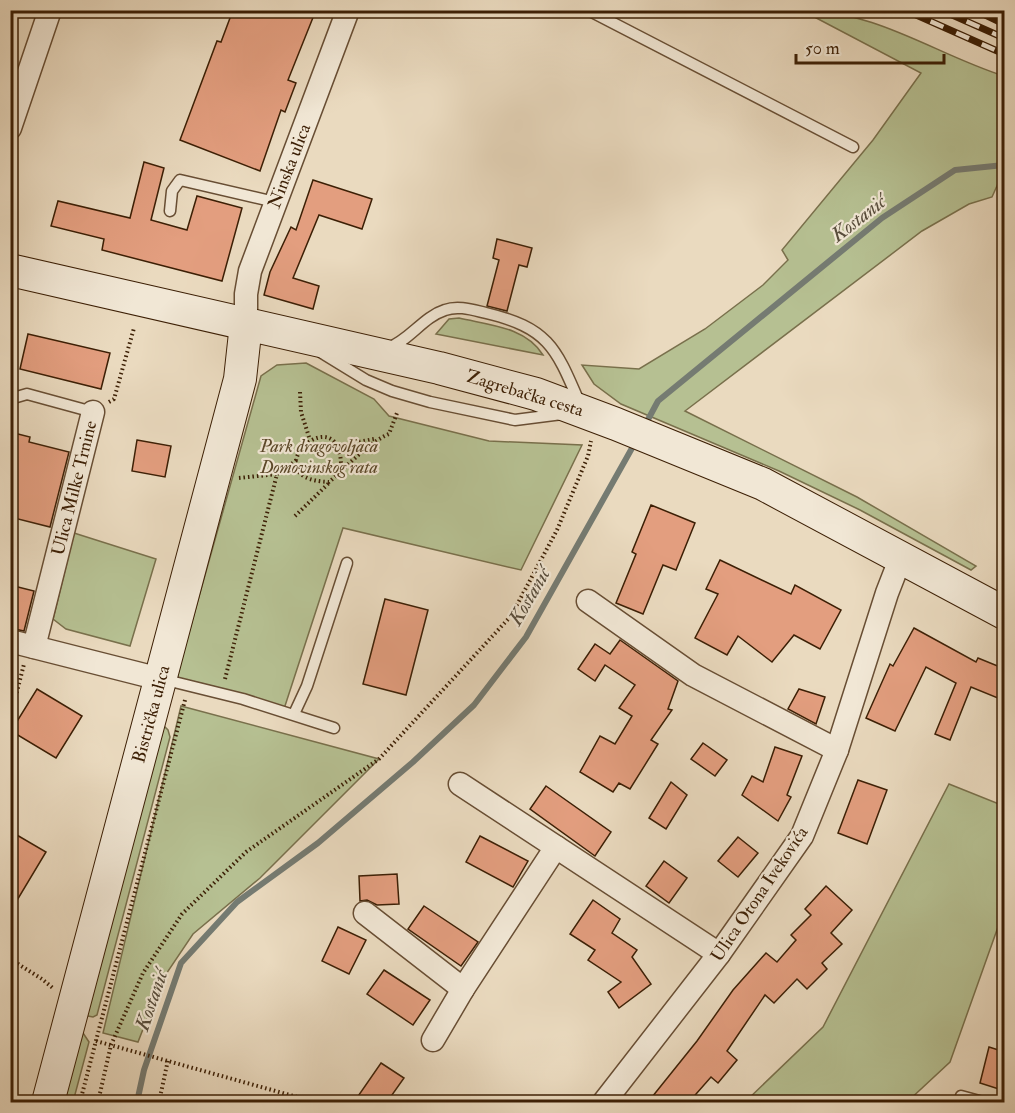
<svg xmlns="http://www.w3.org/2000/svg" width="1015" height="1113" viewBox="0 0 1015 1113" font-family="'IM FELL Double Pica',serif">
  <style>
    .green { fill: #b6c092; stroke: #79704c; stroke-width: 1.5 }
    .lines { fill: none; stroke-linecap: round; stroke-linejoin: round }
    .stream { stroke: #757b72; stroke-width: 6 }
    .building { fill: #e39e7f; stroke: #3c1f05; stroke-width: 1.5 }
    .lane-casing { stroke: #684e34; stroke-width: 13 }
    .street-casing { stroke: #684e34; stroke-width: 25 }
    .secondary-casing { stroke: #3c1f05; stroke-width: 34 }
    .path { stroke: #3c1f05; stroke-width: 4; stroke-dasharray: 1.5 3; stroke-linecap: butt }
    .lane { stroke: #f1e7d5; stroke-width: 10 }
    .street { stroke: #f1e7d5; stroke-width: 22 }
    .secondary { stroke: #f1e7d5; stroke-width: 32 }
    .rail-casing { stroke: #3c1f05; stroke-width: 7 }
    .rail { stroke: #f1e7d5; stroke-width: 4.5; stroke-dasharray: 14; stroke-linecap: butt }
    .labels { text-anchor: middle; stroke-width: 4.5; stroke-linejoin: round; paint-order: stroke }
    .street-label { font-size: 18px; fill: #3c1f05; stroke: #f1e7d5 }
    .park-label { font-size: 18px; font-style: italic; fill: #5a4728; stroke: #f1e7d5 }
    .water-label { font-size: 20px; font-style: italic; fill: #584d3c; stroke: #f1e7d5 }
  </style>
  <rect width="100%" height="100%" fill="#eadabf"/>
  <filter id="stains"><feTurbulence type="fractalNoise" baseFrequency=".00333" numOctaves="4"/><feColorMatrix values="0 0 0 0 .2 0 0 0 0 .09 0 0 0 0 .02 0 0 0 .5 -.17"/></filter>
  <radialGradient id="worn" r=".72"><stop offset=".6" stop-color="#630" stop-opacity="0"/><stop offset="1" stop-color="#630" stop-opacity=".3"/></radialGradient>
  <g class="green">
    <path d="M803,11c73,-1 134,44 201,65v101h-3l-9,20 -23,7 -47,27 -237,180 172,86 119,69 -5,4 -111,-60 -81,-39 -158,-67 -27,-20 -12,-19 57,4 66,-40 58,-44 25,-25 -6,-10 91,-110 48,-67z"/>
    <path d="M459,318c30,7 67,9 84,37l-107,-21 13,-15z"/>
    <path d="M306,363l68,36 15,17 100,25 93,4 -61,125 -178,-42 -60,184 -108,-30 86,-306 16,-11z"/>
    <path d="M74,533l82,26 -26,87 -64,-17 -13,-10z"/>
    <path d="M181,706l198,53 -119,119 -67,56 -31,46 -24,62 -35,-9z"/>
    <path d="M163,725l5,5 2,7 -73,278 -4,2 -5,-1 -4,-7z"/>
    <path d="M949,784l55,22v104l-54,152 -43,40h-162l78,-75z"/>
    <path d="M81,1030l8,12 -16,60h-14z"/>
  </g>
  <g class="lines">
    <g class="stream">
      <path d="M644,427l14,-26 224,-183 73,-48 49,-5"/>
      <path d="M137,1102l7,-32 37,-107 56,-61 81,-59 95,-81 61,-57 52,-68 110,-196"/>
    </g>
  </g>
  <g class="building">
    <path d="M233,10h83l-28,70 8,3 -11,29 -4,-2 -21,61 -80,-31 37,-99 4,1z"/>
    <path d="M144,162l20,6 -13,52 36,10 10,-34 45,12 -20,73 -120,-31 2,-11 -53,-13 7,-25 72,17z"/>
    <path d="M313,180l59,19 -10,30 -43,-14 -26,63 26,8 -6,23 -49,-14 6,-23 21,-45 5,3z"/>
    <path d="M497,239l35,9 -5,19 -8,-2 -12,46 -20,-5 12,-46 -6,-2z"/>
    <path d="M28,334l82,19 -9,36 -81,-20z"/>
    <path d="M10,432l20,5 -1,5 40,10 -19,75 -40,-10z"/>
    <path d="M137,440l34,6 -6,31 -33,-6z"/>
    <path d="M651,505l44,18 -19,47 -13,-5 -20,49 -27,-11 20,-49 -4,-2z"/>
    <path d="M720,560l71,34 4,-9 46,25 -21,39 -26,-14 -22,27 -34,-26 -11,19 -32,-17 23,-44 -12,-5z"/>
    <path d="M10,585l24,6 -10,40 -14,-3z"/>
    <path d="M385,599l43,11 -22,85 -43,-11z"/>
    <path d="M914,628l62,34 2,-4 27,11v32l-34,-14 -21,53 -15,-6 21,-51 -30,-16 -31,64 -29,-13 24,-54 3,2z"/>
    <path d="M620,640l58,41 -10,28 4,1 -21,30 7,4 -28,45 -11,-6 -6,9 -33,-20 20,-36 15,8 17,-28 -13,-8 16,-23 -30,-20 -10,16 -17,-12 17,-25 15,10z"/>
    <path d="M37,689l45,27 -26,42 -45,-27z"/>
    <path d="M799,689l26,8 -9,27 -28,-15z"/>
    <path d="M703,743l24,17 -12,16 -24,-17z"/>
    <path d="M775,747l27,9 -15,39 4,2 -13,24 -36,-26 10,-19 11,6z"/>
    <path d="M858,780l29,10 -20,54 -29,-11z"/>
    <path d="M671,782l16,13 -21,34 -17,-11z"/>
    <path d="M546,786l65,46 -16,24 -65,-47z"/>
    <path d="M10,831l36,21 -36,60z"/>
    <path d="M480,836l48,25 -15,26 -47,-25z"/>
    <path d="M738,837l20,16 -20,24 -20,-16z"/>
    <path d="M664,861l23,17 -18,25 -23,-17z"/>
    <path d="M397,874l2,30 -22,1 -10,-5 -7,1 -1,-25z"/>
    <path d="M826,886l26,24 -21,23 11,11 -20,19 5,6 -20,20 -10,-10 -23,24 -9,-8 -38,56 10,9 -19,23 -7,-6 -22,25h-41l49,-61 36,-51 33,-37 11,9 19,-22 -5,-5 20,-20 -6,-6z"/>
    <path d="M593,900l27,19 -8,14 25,17 -5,7 19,27 -32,24 -11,-16 13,-10 -33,-22 7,-10 -25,-16z"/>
    <path d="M424,906l54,36 -17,24 -53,-37z"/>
    <path d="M338,927l28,13 -17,34 -27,-13z"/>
    <path d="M384,970l46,30 -17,25 -46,-31z"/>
    <path d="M989,1047l16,5v39l-25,-8z"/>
    <path d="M381,1063l23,15 -17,24h-33z"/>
  </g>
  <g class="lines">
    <g class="lane-casing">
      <g id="lane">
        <path d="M588,10l265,137"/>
        <path d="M170,211l2,-20 8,-11 95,22"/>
        <path d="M388,348c22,-8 35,-31 57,-38 13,-5 28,0 41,3 63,15 70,35 94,91"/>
        <path d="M322,353l44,27 26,11 38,11 85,18 47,-6"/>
        <path d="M10,399l17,-5 66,18"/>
        <path d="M162,679l81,20 91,29"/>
        <path d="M294,714l13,-28 40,-123"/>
        <path d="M961,1096l22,6"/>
      </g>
    </g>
    <g class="street-casing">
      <g id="street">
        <path d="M10,128l40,-118"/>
        <path d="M246,324v-30l4,-23 98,-261"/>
        <path d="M588,601l105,74 144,75"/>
        <path d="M10,641l150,38"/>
        <path d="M34,647l59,-235"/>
        <path d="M460,784l259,170"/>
        <path d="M365,913l98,76 93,-142"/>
        <path d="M433,1040l30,-51"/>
        <path d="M604,1102l115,-148 83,-118 35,-86 50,-157 14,-36"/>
      </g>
    </g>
    <g class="secondary-casing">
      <g id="secondary">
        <path d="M10,270l429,98 97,26 80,30 147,60 241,129"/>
        <path d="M48,1102l192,-723 6,-55"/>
      </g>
    </g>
    <g class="path">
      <path d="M300,392l1,20 9,28"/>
      <path d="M109,402l5,-3 20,-71"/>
      <path d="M337,446l37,-7"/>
      <path d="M341,472c4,-83 -95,7 -12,10 19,-16 37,-38 60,-48l8,-21"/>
      <path d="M239,478l38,-4"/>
      <path d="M295,516l34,-33"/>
      <path d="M225,679l52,-205 20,-14"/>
      <path d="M10,719l14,-55"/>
      <path d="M10,959l32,20 12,10"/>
      <path d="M96,1041l219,61"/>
      <path d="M80,1102l105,-402"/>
      <path d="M98,1102l13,-57 32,-72 39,-59 64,-62 133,-93 132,-143 46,-86 31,-74 3,-15"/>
      <path d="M159,1102l9,-42"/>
    </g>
    <use href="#lane" class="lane"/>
    <use href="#street" class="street"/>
    <use href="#secondary" class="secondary"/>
    <g class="rail-casing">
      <g id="rail">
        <path d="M905,10l99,44"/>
        <path d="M941,10l63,28"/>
        <path d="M975,10l29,14"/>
      </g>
    </g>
    <use href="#rail" class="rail"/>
  </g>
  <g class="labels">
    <g class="street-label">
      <text transform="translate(289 166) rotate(-69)" y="6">Ninska ulica</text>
      <text transform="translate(525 393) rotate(17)" y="6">Zagrebačka cesta</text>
      <text transform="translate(74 488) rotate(-76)" y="6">Ulica Milke Trnine</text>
      <text transform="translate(151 714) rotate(-75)" y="6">Bistrička ulica</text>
      <text transform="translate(759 894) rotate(-56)" y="6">Ulica Otona Ivekovića</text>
    </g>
    <g class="park-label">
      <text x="319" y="452">Park dragovoljaca<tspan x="319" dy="21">Domovinskog rata</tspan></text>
    </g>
    <g class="water-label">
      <text transform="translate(858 218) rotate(-38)" y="7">Kostanić</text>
      <text transform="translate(529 596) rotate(-60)" y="7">Kostanić</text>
      <text transform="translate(151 1000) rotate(-71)" y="7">Kostanić</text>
    </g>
  </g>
  <rect width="1015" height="1113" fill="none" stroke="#eadabf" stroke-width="36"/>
  <rect x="12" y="12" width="991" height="1089" fill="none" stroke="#3c1f05" stroke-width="3"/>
  <rect x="18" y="18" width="979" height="1077" fill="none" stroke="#3c1f05" stroke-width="1.5"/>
  <path d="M796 54v9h148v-9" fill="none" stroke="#3c1f05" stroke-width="3"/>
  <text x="805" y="54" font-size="18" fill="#3c1f05" stroke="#f1e7d5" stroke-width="4.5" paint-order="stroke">50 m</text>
  <rect width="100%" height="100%" filter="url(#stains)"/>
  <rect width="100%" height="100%" fill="url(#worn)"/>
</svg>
